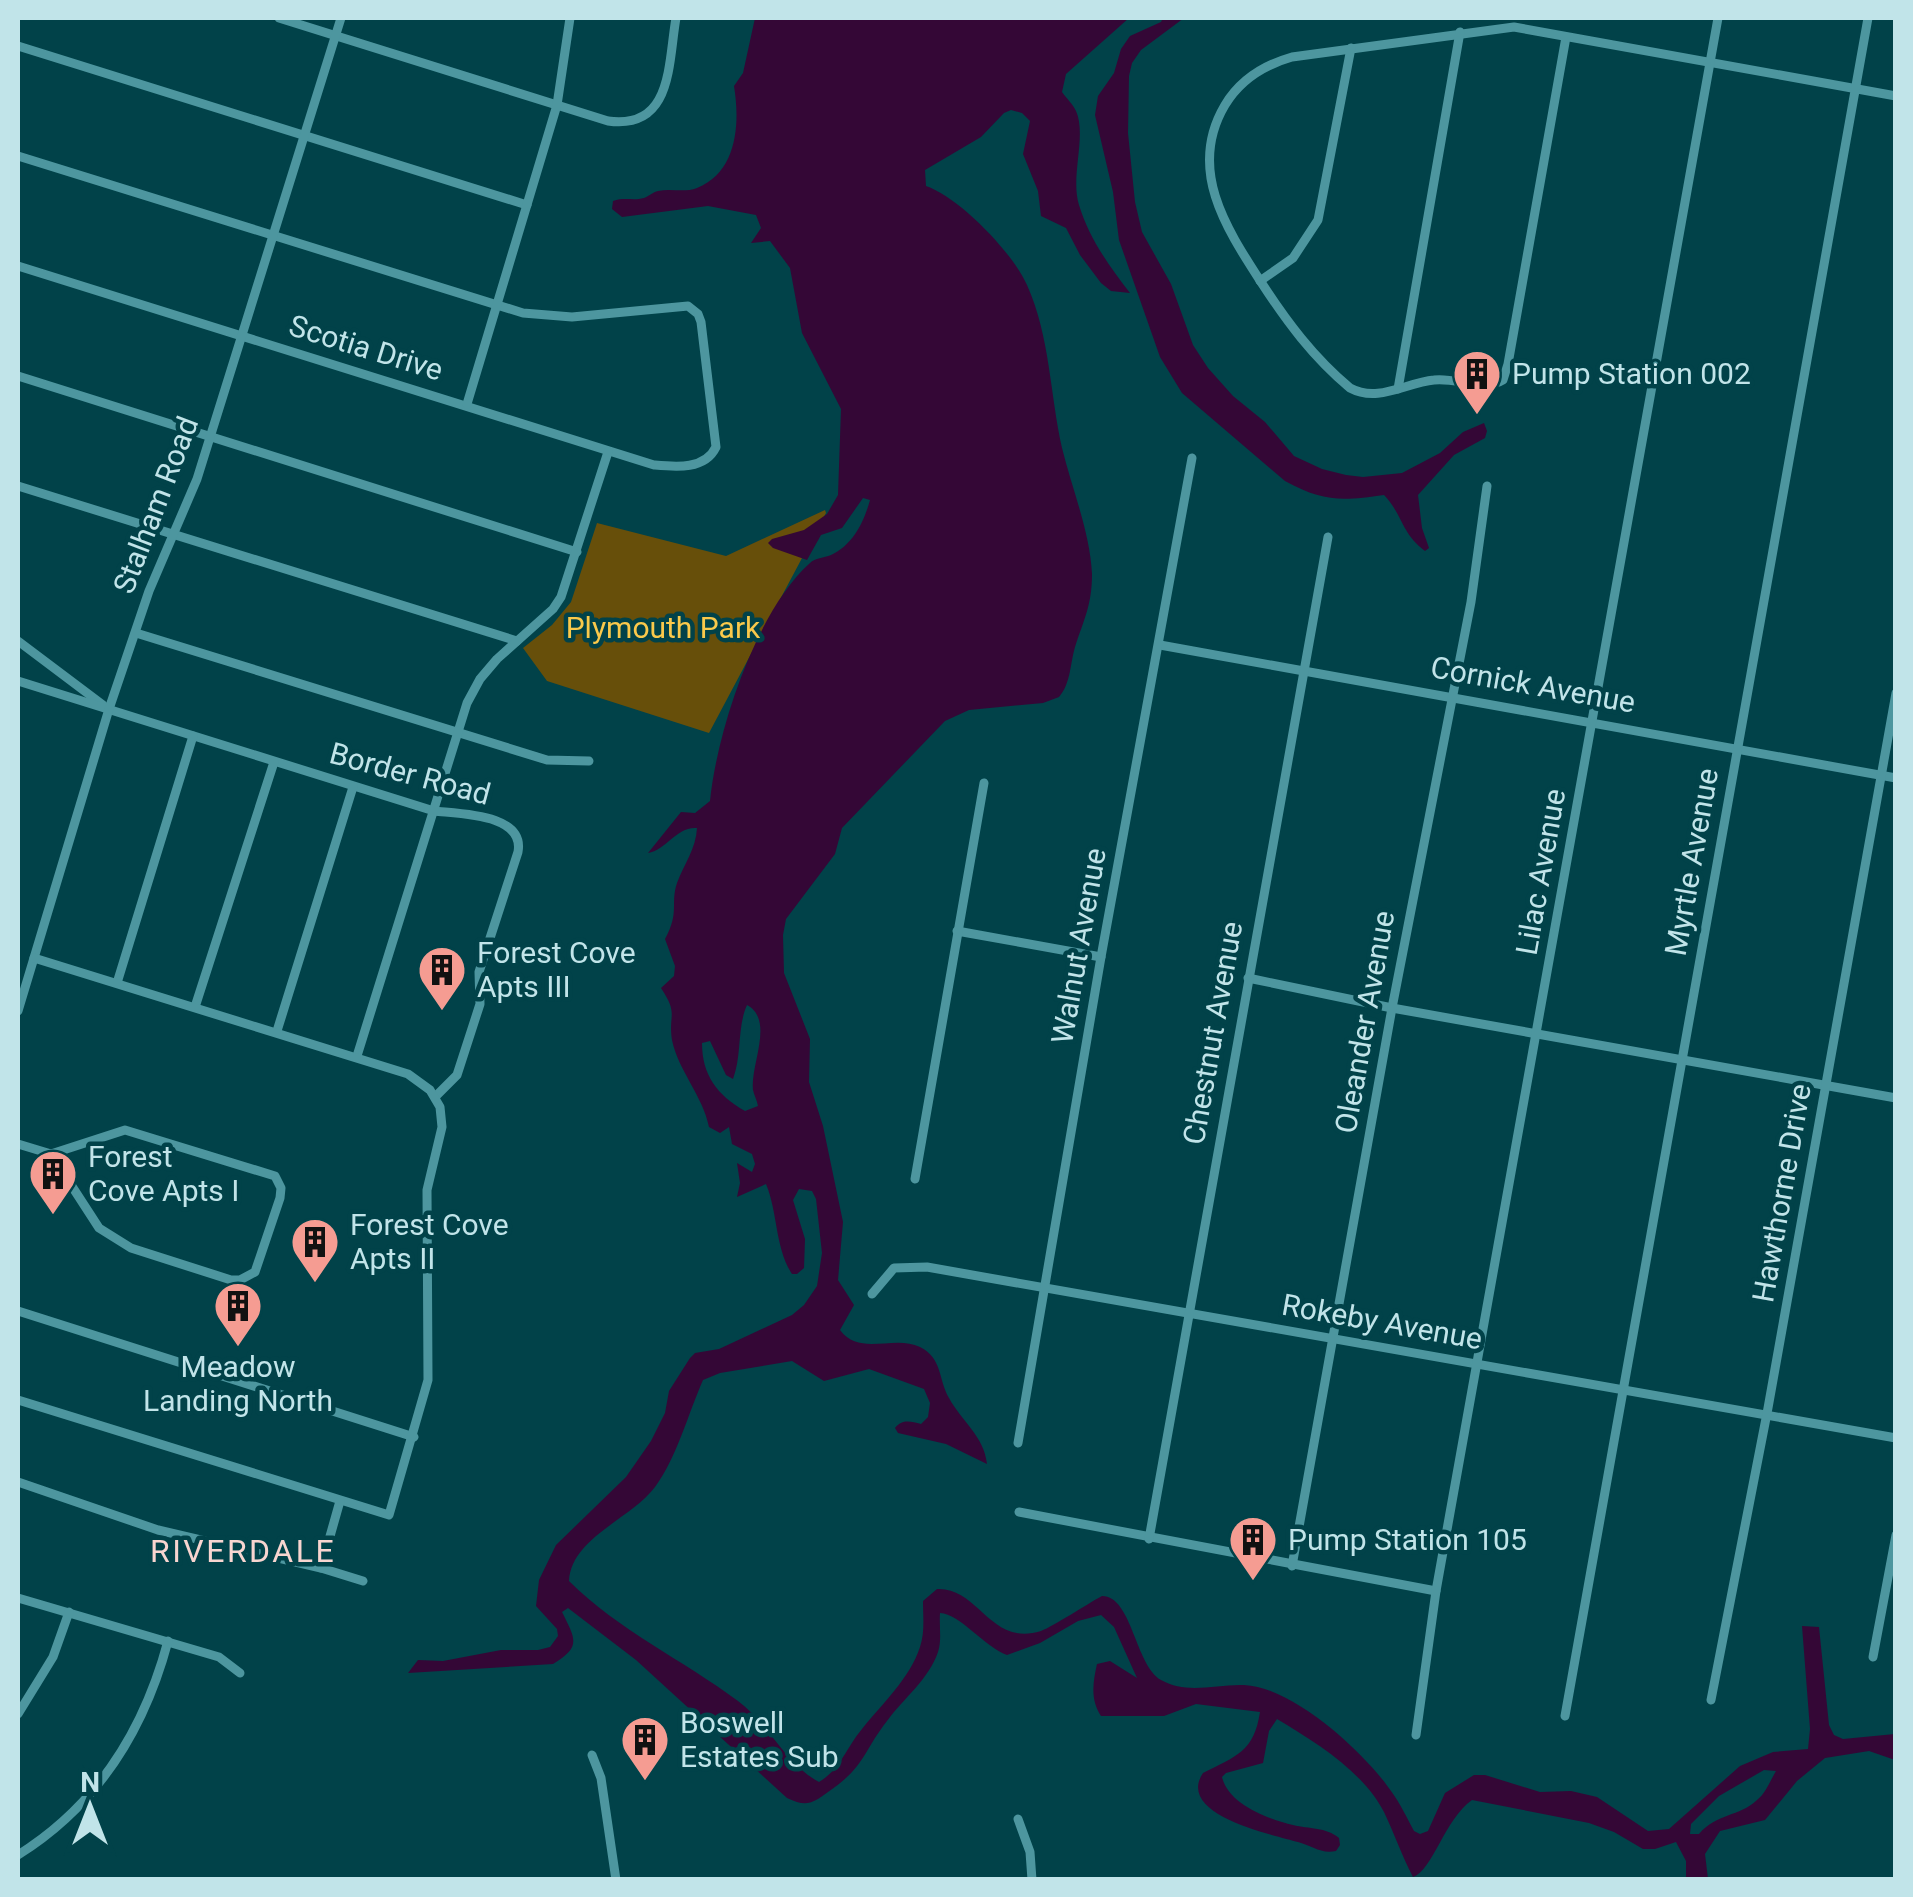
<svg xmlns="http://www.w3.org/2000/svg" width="1913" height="1897" viewBox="0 0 1913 1897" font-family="Roboto,sans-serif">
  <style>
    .green { fill: #674f0a }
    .water { fill: #340736; fill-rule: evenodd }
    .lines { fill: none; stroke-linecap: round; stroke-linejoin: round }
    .minor { stroke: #4d969f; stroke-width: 9 }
    .labels { text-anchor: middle; stroke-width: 9; stroke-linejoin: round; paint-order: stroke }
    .street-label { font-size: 30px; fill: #c1e4e9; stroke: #014249 }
    .poi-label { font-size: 30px; fill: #c1e4e9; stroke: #014249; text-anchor: start }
    .park-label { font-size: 30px; fill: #fac94b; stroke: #014249 }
    .neighbourhood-label { font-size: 32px; letter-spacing: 2.5px; fill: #f8d5d0; stroke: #014249 }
  </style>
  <rect width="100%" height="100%" fill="#014249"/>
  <path class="green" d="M825,510l1,3 -117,220 -162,-52 -24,-33 29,-23 19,-23 26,-79 129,33z"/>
  <g class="water">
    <path d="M755,18h374l-63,56 -4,18c4,6 11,12 14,19 11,25 -6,65 3,94 10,33 30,61 51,88l-19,-2 -10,-8 -21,-28 -14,-27 -25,-12 -3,-25 -15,-37 7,-33 -8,-8 -11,-3 -7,3 -23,24 -56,33 1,16c33,11 87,67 101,99 23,51 23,110 35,163 10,41 28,84 30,126 0,31 -8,45 -17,73 -5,17 -4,36 -16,50l-16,6 -74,7 -24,11 -103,107 -7,26 -49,65 -3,16 1,38 26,66 -1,43 14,44 20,96 -5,58 16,25 -14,25c20,27 54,4 80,17 23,12 18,32 29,51 13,24 35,38 38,66l-41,-20 -48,-11 -3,-5c7,-9 15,-7 26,-4l7,-7 2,-14 -6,-14 -55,-20 -45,12 -32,-20 -72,12 -17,7c-15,34 -26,77 -48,107 -24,32 -84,51 -86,94 49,49 114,79 169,120 31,23 48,64 81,81 22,-13 27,-34 43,-53 20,-25 48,-51 58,-82 5,-14 3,-32 3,-46l14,-12c42,-2 53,58 104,42 13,-5 46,-27 61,-35 30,0 33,69 59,84 26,15 55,4 83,5 49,2 120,67 147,106 9,12 16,27 23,40l6,3 8,-3 17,-38 29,-18h11l55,17 31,-1 26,6 51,34 21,-2 71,-63 33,-14 35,-3 2,-20 -8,-103 17,1 10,98 5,10 9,4 52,-5v26l-26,-9 -44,7 -28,23 -32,39 -45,11 -15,23 3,25h-22v-18l-10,-19 -21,7h-12l-29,-17 -25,-9 -117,-23c-28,20 -39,70 -59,77 -11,-21 -19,-44 -29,-65 -21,-41 -69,-70 -107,-93l-8,12 -6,32 -37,10 -4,4c6,27 46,42 71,48 16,4 33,2 46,13l1,7 -4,6c-16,3 -23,-5 -38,-9 -24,-7 -123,-27 -95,-69 33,-17 51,-21 57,-61l-64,-8 -32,12h-63c-11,-16 -8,-34 -4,-52l13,-3 27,17 -23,-51 -13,-12 -23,6 -38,22 -33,12c-22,-8 -47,-41 -67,-42 -1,13 2,27 -2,39 -9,27 -35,47 -51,69 -25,32 -21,45 -59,71 -16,12 -22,15 -41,6l-151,-138 -68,-52 -6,4c14,28 19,35 -9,52l-145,9 10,-13 25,1 58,-11h37l12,-3 8,-11 -1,-7 -21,-23 3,-26 17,-35 70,-68 25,-36 14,-28 4,-22 21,-33 5,-5 24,-4 73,-34 12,-10 13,-19 5,-33 -6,-54 -4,-8 -13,-2 -6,11 12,39 -1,29 -7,6h-5c-17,-26 -14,-61 -26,-90l-29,13 3,-14 -3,-20 15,9 3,-8 -3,-10 -20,-10 -3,-17 -9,6 -11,-6c-6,-31 -31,-57 -37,-87 -4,-26 7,-25 -11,-52l13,-12 1,-10 -10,-27c15,-27 5,-35 12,-56 7,-19 19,-34 20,-55 -20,-2 -31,22 -49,25l33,-41 14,1 15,-12c7,-70 46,-190 100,-238 5,-5 14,-5 21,-8 22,-10 33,-33 39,-55l-7,-2 -21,30 -21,7 -14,25 -34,-12 -5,-5 4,-4 32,-9 23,-16 11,-19 3,-86 -39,-76 -12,-65 -20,-27 -19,2 10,-15 -5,-13 -48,-9 -86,11 -10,-8 1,-8c11,-4 21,0 31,-3 5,-2 9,-6 14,-7 13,-3 26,2 39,-3 41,-16 43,-66 37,-102l9,-13zM747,1005c28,15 3,60 6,85 1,5 4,10 5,16l-13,5c-28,-16 -43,-36 -43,-68l8,-2 16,34 7,4c9,-24 4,-52 14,-74zM1764,1770l12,1c-6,10 -10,22 -19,29 -18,17 -40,13 -58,34h-9l1,-10 28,-28z"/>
    <path d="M1163,18h21l-43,32 -9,13 -3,13 -1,57 7,69 7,30 29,52 22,61 15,23 25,28 32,26 29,34 28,13 24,6 17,2 39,-4 38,-20 23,-21 21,-9 3,8 -2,7 -31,17 -36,40 4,33 7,20 -4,3c-24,-18 -22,-36 -41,-56 -42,6 -61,7 -99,-14l-103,-88 -22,-36 -41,-117 -6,-48 -18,-77 3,-19 16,-23 7,-24 9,-13 31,-14z"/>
  </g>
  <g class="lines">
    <g class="minor">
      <path d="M279,18l329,103c65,9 60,-58 68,-103"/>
      <path d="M1566,37l-58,327 -5,16c-19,12 -47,-3 -69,0 -29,3 -56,23 -84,8 -37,-31 -63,-66 -89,-106 -35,-54 -74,-113 -36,-177 15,-25 39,-40 67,-48l222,-30 382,69"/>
      <path d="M18,46l509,159"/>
      <path d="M18,156l505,157 49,4 116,-11 10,8 3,8 15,125c-11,23 -40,20 -62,18l-636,-199"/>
      <path d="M1260,281l33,-23 25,-38 33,-172"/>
      <path d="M18,376l559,176"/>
      <path d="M1398,389l62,-357"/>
      <path d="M467,404l90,-299 13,-87"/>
      <path d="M18,486l499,155"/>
      <path d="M136,633l411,127 42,1"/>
      <path d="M18,641l85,64"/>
      <path d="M1160,645l736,133"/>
      <path d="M18,681l416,130c27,3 91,3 84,41l-39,120 1,32 -23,71 -22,22"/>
      <path d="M957,931l144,26"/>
      <path d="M1248,978l144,30 504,90"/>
      <path d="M117,983l76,-247"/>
      <path d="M195,1007l79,-245"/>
      <path d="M18,1011l91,-302 40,-118 48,-112 144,-461"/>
      <path d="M277,1031l76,-244"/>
      <path d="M357,1056l110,-353 13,-24 17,-20 56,-50 8,-12 47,-145"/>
      <path d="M125,1130l150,46 6,12 -1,10 -25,74 -15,8h-9l-100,-32 -32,-20 -48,-74z"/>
      <path d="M18,1144l33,10"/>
      <path d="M915,1179l69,-396"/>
      <path d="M872,1294l22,-26 33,-1 969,171"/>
      <path d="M18,1311l396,126"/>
      <path d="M18,1400l371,115 39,-135 -1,-190 15,-63 -2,-20 -10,-17 -22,-16 -374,-116"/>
      <path d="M1018,1443l83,-486 91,-499"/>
      <path d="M18,1482l140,48 163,38 42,13"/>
      <path d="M1019,1512l417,79"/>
      <path d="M1149,1539l179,-1002"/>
      <path d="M1292,1566l100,-558 79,-406 16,-116"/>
      <path d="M321,1568l19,-67"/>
      <path d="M18,1598l201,59 21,16"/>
      <path d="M1873,1657l23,-122"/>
      <path d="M1711,1700l57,-292 128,-715"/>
      <path d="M18,1714l35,-57 16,-45"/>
      <path d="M1565,1716l303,-1698"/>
      <path d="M1416,1735l20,-144 282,-1573"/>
      <path d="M592,1755l9,23 15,102"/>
      <path d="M1018,1819l12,33 2,28"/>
      <path d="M18,1855c80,-50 126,-124 150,-214"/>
    </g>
  </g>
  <defs>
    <g id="building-pin" transform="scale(2.5)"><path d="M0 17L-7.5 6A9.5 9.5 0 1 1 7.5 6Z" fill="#f59c92" stroke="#014249"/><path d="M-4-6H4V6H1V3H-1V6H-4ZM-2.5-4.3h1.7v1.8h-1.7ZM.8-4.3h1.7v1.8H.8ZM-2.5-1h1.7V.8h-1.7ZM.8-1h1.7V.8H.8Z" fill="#111"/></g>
  </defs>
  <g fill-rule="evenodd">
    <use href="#building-pin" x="1477" y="374"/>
    <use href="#building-pin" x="442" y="970"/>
    <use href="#building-pin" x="53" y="1174"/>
    <use href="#building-pin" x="315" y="1242"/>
    <use href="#building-pin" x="238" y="1306"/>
    <use href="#building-pin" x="1253" y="1540"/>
    <use href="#building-pin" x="645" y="1740"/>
  </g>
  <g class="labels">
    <g class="street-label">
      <text transform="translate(366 348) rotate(17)" y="10">Scotia Drive</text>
      <text transform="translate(156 505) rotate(-69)" y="10">Stalham Road</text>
      <text transform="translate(1533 685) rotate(10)" y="10">Cornick Avenue</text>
      <text transform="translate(410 774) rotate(15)" y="10">Border Road</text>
      <text transform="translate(1692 862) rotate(-80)" y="10">Myrtle Avenue</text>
      <text transform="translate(1541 872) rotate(-80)" y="10">Lilac Avenue</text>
      <text transform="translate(1079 946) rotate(-80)" y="10">Walnut Avenue</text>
      <text transform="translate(1365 1022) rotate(-80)" y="10">Oleander Avenue</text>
      <text transform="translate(1213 1033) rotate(-80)" y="10">Chestnut Avenue</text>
      <text transform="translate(1782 1193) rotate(-80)" y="10">Hawthorne Drive</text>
      <text transform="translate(1382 1322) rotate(10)" y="10">Rokeby Avenue</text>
    </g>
    <g class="poi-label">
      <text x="1512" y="384">Pump Station 002</text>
      <text x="477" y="963">Forest Cove<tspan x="477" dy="34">Apts III</tspan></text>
      <text x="88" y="1167">Forest<tspan x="88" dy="34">Cove Apts I</tspan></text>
      <text x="350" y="1235">Forest Cove<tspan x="350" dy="34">Apts II</tspan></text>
      <text x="238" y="1377" text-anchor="middle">Meadow<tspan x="238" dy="34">Landing North</tspan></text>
      <text x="1288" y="1550">Pump Station 105</text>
      <text x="680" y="1733">Boswell<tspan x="680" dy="34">Estates Sub</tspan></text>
    </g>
    <g class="park-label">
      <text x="663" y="638">Plymouth Park</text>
    </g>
    <g class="neighbourhood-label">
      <text x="243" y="1562">RIVERDALE</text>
    </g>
  </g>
  <rect width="1913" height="1897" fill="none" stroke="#c1e4e9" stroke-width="40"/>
  <g transform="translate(90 1807)" stroke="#014249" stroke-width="8" paint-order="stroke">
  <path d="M0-8L18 38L0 25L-18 38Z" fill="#c1e4e9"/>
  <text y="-15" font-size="28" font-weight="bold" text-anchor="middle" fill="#c1e4e9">N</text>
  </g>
</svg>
